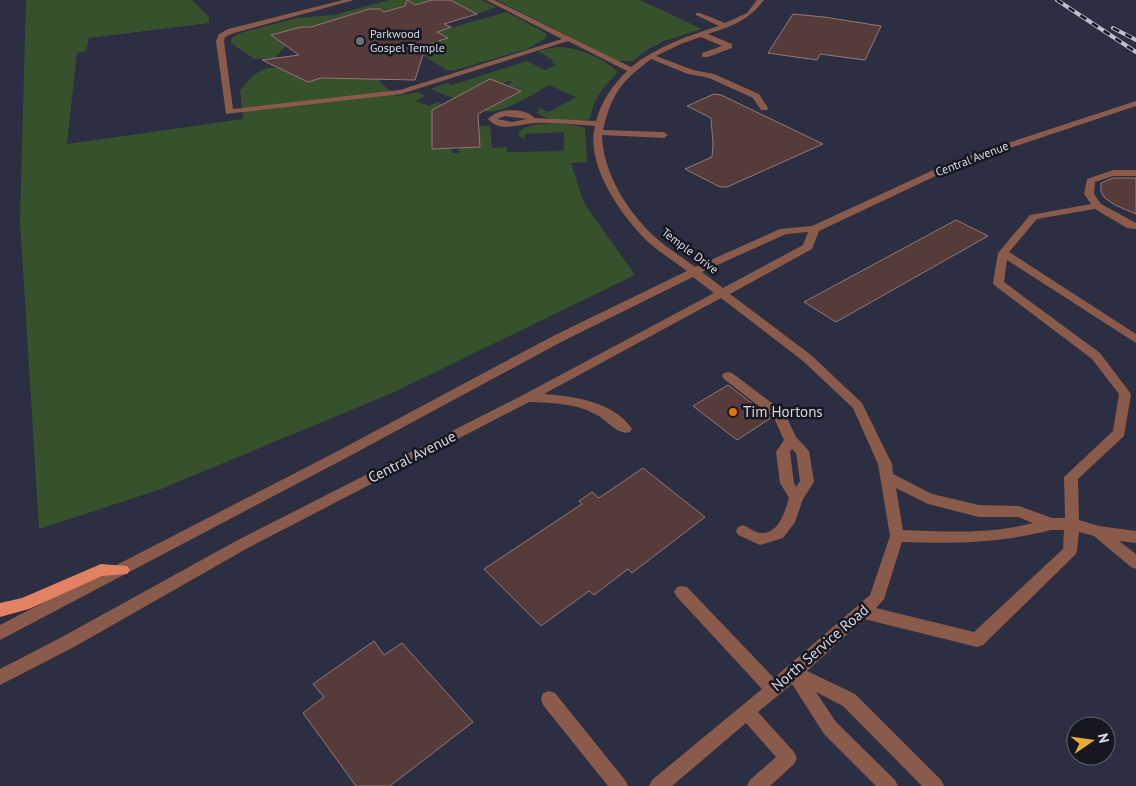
<svg xmlns="http://www.w3.org/2000/svg" width="1136" height="786" viewBox="0 0 1136 786" font-family="'PT Sans',sans-serif">
  <style>
    .green { fill: #37512c }
    .building { fill: #553c3b; stroke: #947876 }
    .lines { fill: none; stroke-linecap: round; stroke-linejoin: round }
    .minor { fill: #8a5b4b; fill-rule: evenodd }
    .major { fill: #e38262; fill-rule: evenodd }
    .rail-casing { stroke: #bdbfcd; stroke-width: 4 }
    .rail { stroke: #161720; stroke-width: 2.5; stroke-dasharray: 7; stroke-linecap: butt }
    .worship-dot { fill: #6b7280; stroke: #161720; stroke-width: 2 }
    .food-dot { fill: #e8710a; stroke: #161720; stroke-width: 2 }
    .labels { text-anchor: middle; stroke-width: 5; stroke-linejoin: round; paint-order: stroke }
    .far-poi-label { font-size: 12px; fill: #d7d9e6; stroke: #161720; text-anchor: start }
    .far-street-label { font-size: 12px; fill: #d7d9e6; stroke: #161720 }
    .poi-label { font-size: 15px; fill: #d7d9e6; stroke: #161720; text-anchor: start }
    .street-label { font-size: 15px; fill: #d7d9e6; stroke: #161720 }
  </style>
  <rect width="100%" height="100%" fill="#2c2e41"/>
  <g class="green">
    <path d="M26,0h166l17,17v6l-120,15 -3,13 -9,2 -10,91 176,-25 -3,-28c3,-5 7,-8 10,-12 21,-22 36,-7 58,3l13,-4 59,1v3l15,14 23,-4 7,4 -9,5 14,5 7,-4 17,7 -22,12v7h4l-4,8v13l19,-1 1,5h7v-5l20,-1 -2,-21h13l2,22 15,-1v5l57,-1v-19l-39,2v5l-6,-3v-4c12,-12 51,-9 66,-4l2,34 -16,1 13,40 51,72 -243,118 -231,96 -122,40 -19,-308z"/>
    <path d="M390,0h42l-17,5 -5,-3 -4,1 -1,3 -21,6c-17,-9 -54,10 -70,17l-4,-3 -31,7 9,10 -13,15 -21,1 -23,-16 1,-5 8,-5 57,-15 37,-3z"/>
    <path d="M450,0h31l15,7 -19,7z"/>
    <path d="M496,0h144l62,29 -38,12 -17,9 -14,11h-14z"/>
    <path d="M506,12l40,21 -1,6 -18,10 -75,22 -6,-1 -32,-21 33,-10 -10,-7z"/>
    <path d="M556,47c21,-1 47,11 62,25 -14,15 -25,26 -28,47 -14,3 -41,3 -53,-6l2,-5 10,4 27,-15 -27,-12c-19,10 -44,29 -65,26l37,-21 -14,-5 5,-3 -4,-1 -6,3 -12,-5 -29,17 -9,2 -21,-9 16,-6 5,2 75,-24 18,9 11,-5 -5,-3 3,-1 -16,-10z"/>
  </g>
  <g class="building">
    <path d="M407,0l8,5 17,-5h18l27,14 -33,10 7,3 -14,5 11,6 -22,7 -11,35 -94,-2 -13,4 -46,-22 37,-5 -28,-20 30,-8h10l58,-18h11l4,3 21,-6z"/>
    <path d="M793,14l31,3 57,9 -16,34 -45,-6 -3,6 -49,-7z"/>
    <path d="M490,79l31,12 -43,23 2,33 -48,2v-39z"/>
    <path d="M714,94l7,1 102,49 -96,43h-7l-35,-18 27,-12 1,-13 -2,-26 -24,-12z"/>
    <path d="M1113,178h23v36l-21,-9 -10,-7 -4,-6v-9z"/>
    <path d="M956,220l32,16 -152,86 -32,-20z"/>
    <path d="M728,385l43,33 -34,22 -44,-34z"/>
    <path d="M643,468l62,49 -73,56 -4,-4 -34,26 -5,-4 -48,35 -57,-57 98,-65 -3,-3 13,-9 7,6z"/>
    <path d="M374,641l10,14 18,-12 71,79 -83,64h-34l-53,-73 21,-16 -11,-13z"/>
  </g>
  <g class="lines">
    <g class="minor">
      <path d="M343,0h11l-120,33 -9,4 -1,4 9,68 167,-19 162,-51 -76,-39h8l137,67c27,-21 56,-31 88,-41l-23,-11v-2h4l25,10 22,-10 10,-13h7c-16,21 -32,26 -56,34l24,10v4l-24,9h-6v-4l20,-7 -21,-9 -18,6 -27,13 37,14 21,4 45,20 9,14 -1,2h-6l-8,-12 -44,-20 -21,-4 -37,-15c-30,23 -39,34 -48,71l61,2 4,3 -4,3 -62,-3c1,38 25,76 53,102 12,11 27,20 40,30l85,-38 32,-3 141,-65 183,-60v5l-177,59 -140,66 -7,18 -82,45 81,61 51,48 30,61 1,10 39,20 47,11 40,1 33,12h13l-1,-41 49,-46 6,-37 -27,-35 -98,-74 -1,-2 5,-30 32,-38 61,-11 -7,-10 3,-15 26,-9h23v6h-23l-18,6 -1,12 7,10 35,19v6l-9,-1 -32,-19 -58,10 -28,33 127,82v9l-129,-83 -3,22 96,71 31,41 -7,42 -46,43 1,41 20,6 37,5v12l-17,-2 17,13v15l-5,-2 -37,-31 -15,-4 -2,19 -2,4 -92,90 -6,2 -113,-28 -57,52 48,23 86,86 3,6h-22l-79,-80 -27,-14 20,30 59,58 3,6h-22l-52,-52 -32,-50 -34,28 36,40 3,6 -3,6 -24,22h-23l3,-6 26,-23 -30,-34 -74,63h-23l3,-6 110,-91 -85,-92 -3,-5 3,-5 5,-1 5,1 87,91 96,-83 20,-59 -12,-72 -25,-56 -50,-47 -82,-63 -177,96c29,2 71,8 88,35l-2,3c-12,4 -23,-12 -33,-17 -21,-12 -45,-12 -68,-13l-283,147 -172,98 -74,38v-16l62,-32 174,-96 287,-146 191,-102 -21,-16 -130,64 -219,118 -344,181v-15l334,-172 221,-118 132,-64c-13,-10 -28,-19 -40,-30 -26,-26 -62,-76 -52,-115 -19,-1 -40,-4 -59,-3 -16,0 -34,11 -48,-4 10,-11 36,-12 47,-1l61,3c6,-21 16,-35 31,-50l-59,-30 -167,53 -175,20 -10,-73 3,-7 9,-5zM505,116l22,3 -15,3 -15,-3zM808,232l-5,13 -80,43 -21,-16 84,-38zM896,488l32,16 51,13h39l15,6c-42,11 -87,9 -130,7zM1051,530h13l-1,19 -89,83 -98,-24 8,-9 18,-57c54,2 97,1 149,-12z"/>
      <path d="M728,372l4,1 52,39 12,25 13,14 5,31 -11,17 -8,23 -12,16 -23,7 -22,-10 -2,-4 2,-4 5,-2c5,2 13,8 18,8 18,1 24,-22 28,-35l-9,-15 -4,-31 8,-12 -10,-22 -50,-39 -2,-3 2,-3zM792,449l4,4 4,28 -4,6 -2,-4 -4,-31z"/>
      <path d="M549,691l6,2 70,87 3,6h-20l-65,-81 -2,-6 2,-6z"/>
    </g>
    <path class="major" d="M101,564l26,2 3,4 -3,4 -25,2 -73,33 -29,8v-14l22,-5z"/>
    <g class="rail-casing">
      <g id="rail">
        <path d="M1057,0l79,52"/>
        <path d="M1113,28l23,12"/>
      </g>
    </g>
    <use href="#rail" class="rail"/>
  </g>
  <circle class="worship-dot" cx="360" cy="41" r="5"/>
  <circle class="food-dot" cx="733" cy="412" r="5"/>
  <g class="labels">
    <g class="far-poi-label">
      <text x="370" y="38">Parkwood<tspan x="370" dy="14">Gospel Temple</tspan></text>
    </g>
    <g class="far-street-label">
      <text transform="translate(972 159) rotate(-21)" y="4">Central Avenue</text>
      <text transform="translate(690 251) rotate(37)" y="4">Temple Drive</text>
    </g>
    <g class="poi-label">
      <text x="743" y="417">Tim Hortons</text>
    </g>
    <g class="street-label">
      <text transform="translate(412 457) rotate(-27)" y="5">Central Avenue</text>
      <text transform="translate(820 648) rotate(-41)" y="5">North Service Road</text>
    </g>
  </g>
  <g transform="translate(1091 741) rotate(77)"><circle r="24" fill="#161720" stroke="#63656f"/>
  <path d="M0-4L9 19L0 12L-9 19Z" fill="#e7ac36"/>
  <text y="-8" font-size="14" font-weight="bold" text-anchor="middle" fill="#d7d9e6">N</text>
  </g>
</svg>
